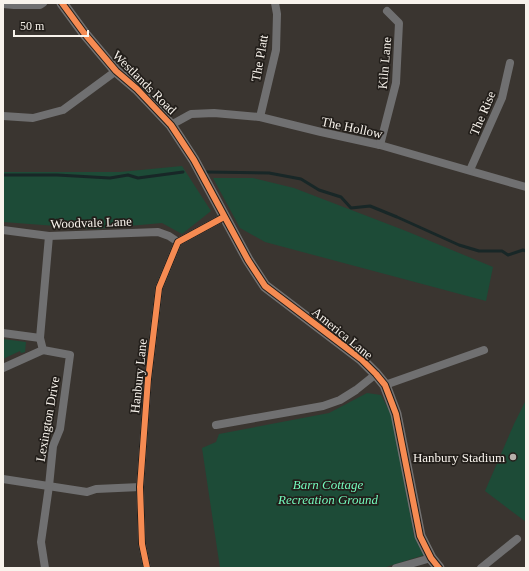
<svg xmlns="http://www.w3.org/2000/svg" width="529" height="571" viewBox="0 0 529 571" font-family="'Times New Roman',serif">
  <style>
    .green { fill: #1d4b37 }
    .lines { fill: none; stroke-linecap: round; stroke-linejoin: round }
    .stream { stroke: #182727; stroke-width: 3 }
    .street { stroke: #707071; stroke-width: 8 }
    .secondary { stroke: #737272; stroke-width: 11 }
    .cycleway-casing { stroke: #221e1a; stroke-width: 8 }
    .cycleway { stroke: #f68b52; stroke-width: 6 }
    .poi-dot { fill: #b6b0aa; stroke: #221e1a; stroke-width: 1.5 }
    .labels { text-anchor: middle; stroke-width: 3.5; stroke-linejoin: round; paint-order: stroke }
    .street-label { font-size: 13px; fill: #f8f3ec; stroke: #221e1a }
    .poi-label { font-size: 13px; fill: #f8f3ec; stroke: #221e1a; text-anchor: end }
    .park-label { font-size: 13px; font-style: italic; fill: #74fabd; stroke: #221e1a }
  </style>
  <rect width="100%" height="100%" fill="#3a3530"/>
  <g class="green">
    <path d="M182,166l29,45 -29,23 -20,-11 -66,6 -93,-7v-50h117z"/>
    <path d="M213,178h40l41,10 112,43 87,36 -7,34 -221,-59 -25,-14z"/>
    <path d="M3,339l23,3 -1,10 -4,1 -1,-2 -17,8z"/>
    <path d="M367,393l14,2 12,23 21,118 10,19 -41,13h-163l-18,-120 14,-6 3,-8 110,-21z"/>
    <path d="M526,400v122l-41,-31 29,-67z"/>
  </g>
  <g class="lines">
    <g class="stream">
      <path d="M206,172l63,1 32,6 18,11 22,7 10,11 19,-2 27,11 62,28 20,6h23l6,4 15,-5 3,1"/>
      <path d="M3,175h54l53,3 18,-3 10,3 45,-6"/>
    </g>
    <g class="street">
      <path d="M3,4l11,1h26l3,-2"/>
      <path d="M3,116l30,2 30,-8 53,-39"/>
      <path d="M260,117l16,-67 1,-36 -2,-11"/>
      <path d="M171,125l20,-11 23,-1 46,4 61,15 59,13 146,42"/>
      <path d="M380,145l16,-62 3,-60 -12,-12"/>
      <path d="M470,170l32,-72 8,-35"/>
      <path d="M3,230l46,6 109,-4 11,4 9,6"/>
      <path d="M3,333l37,5"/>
      <path d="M3,368l40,-18"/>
      <path d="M385,385l99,-35"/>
      <path d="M216,425l107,-19 17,-6 16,-10 20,-16"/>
      <path d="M3,479l84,13 9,-3 44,-2"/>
      <path d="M45,568l-4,-26 8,-56 4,-40 7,-17 10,-74 -27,-5 -3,-12 9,-102"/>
      <path d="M147,568l-5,-24 -2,-57 8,-108 11,-91 19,-46 46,-25"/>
      <path d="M396,568l35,-10"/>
      <path d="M481,568l36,-29"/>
    </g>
    <path class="secondary" d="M62,3l22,30 32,38 21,18 34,36 23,35 54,100 17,26 96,73 15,15 9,11 11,29 24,122 11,22 8,10"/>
    <g class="cycleway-casing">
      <g id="cycleway">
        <path d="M62,3l22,30 32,38 21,18 34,36 23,35 54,100 17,26 96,73 15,15 9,11 11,29 24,122 11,22 8,10"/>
        <path d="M147,568l-5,-24 -2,-57 8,-108 11,-91 19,-46 46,-25"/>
      </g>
    </g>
    <use href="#cycleway" class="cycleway"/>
  </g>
  <circle class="poi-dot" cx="513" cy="457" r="4"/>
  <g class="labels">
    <g class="street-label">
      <text transform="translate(259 58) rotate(-80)" y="5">The Platt</text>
      <text transform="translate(384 63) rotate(-85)" y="5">Kiln Lane</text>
      <text transform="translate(145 82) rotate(45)" y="5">Westlands Road</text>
      <text transform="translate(482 113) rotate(-67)" y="5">The Rise</text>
      <text transform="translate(352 127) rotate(12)" y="5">The Hollow</text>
      <text transform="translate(91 222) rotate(-2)" y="5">Woodvale Lane</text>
      <text transform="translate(343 333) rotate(39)" y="5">America Lane</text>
      <text transform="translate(138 376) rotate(-84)" y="5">Hanbury Lane</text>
      <text transform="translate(47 419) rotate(-80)" y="5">Lexington Drive</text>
    </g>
    <g class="poi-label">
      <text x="505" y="462">Hanbury Stadium</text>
    </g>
    <g class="park-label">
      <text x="328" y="489">Barn Cottage<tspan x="328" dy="15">Recreation Ground</tspan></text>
    </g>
  </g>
  <rect width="529" height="571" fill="none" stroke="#f8f3ec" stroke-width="8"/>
  <path d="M14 30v6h74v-6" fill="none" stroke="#f8f3ec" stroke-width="2"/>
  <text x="20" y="30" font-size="12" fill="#f8f3ec" stroke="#221e1a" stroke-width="3" paint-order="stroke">50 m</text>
</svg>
